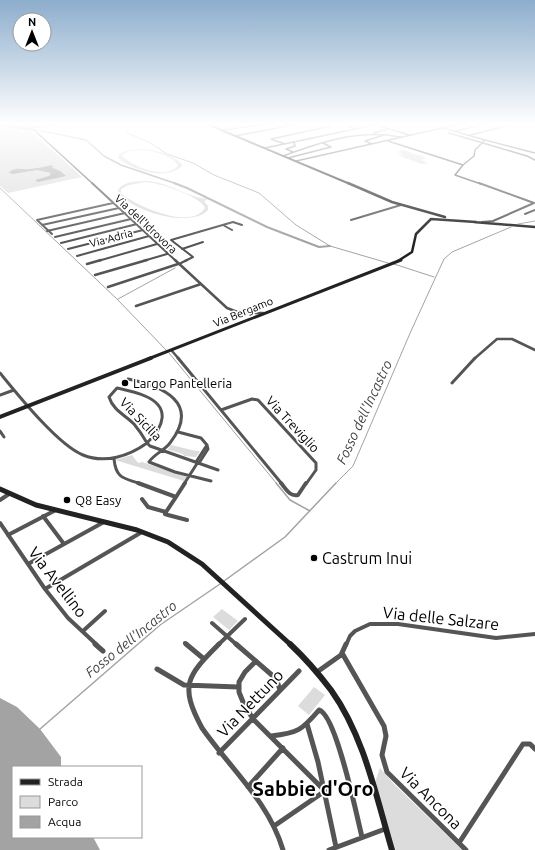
<svg xmlns="http://www.w3.org/2000/svg" width="535" height="850" viewBox="0 0 535 850" font-family="Ubuntu,sans-serif">
<rect width="100%" height="100%" fill="#fff"/>
<!-- green -->
<path fill="#dcdcdc" fill-rule="evenodd" d="M6,125L30,130L82,177L8,193L0,186V126Z
M140,149C154,149 171,154 182,164V166C168,181 131,170 118,158L119,154L126,151ZM141,150C150,150 175,156 178,166C165,180 135,167 123,157V154L130,151Z
M403,150L427,158L421,160L428,163L422,164L408,159L413,157L407,159L398,155L403,154L397,152Z
M149,181C170,183 187,197 207,199V200L204,201L208,206V210C190,229 129,211 118,191C121,181 139,181 149,181ZM145,182C157,182 201,196 205,208C191,231 136,206 121,193V189L129,185Z
M171,445L196,451H200L196,457L184,456L183,454L169,450L167,451Z
M132,455L138,463L142,462L187,477L184,481L115,460Z
M222,609L238,621L229,630L213,617Z
M314,687L325,695L309,715L298,706Z
M380,768L394,784L462,850H394L375,782Z"/>
<!-- water -->
<path fill="#a3a3a3" d="M52,165L53,168L60,171L66,176L38,182L35,180L49,176L51,173L37,170L13,174L9,173C14,166 23,170 30,169C37,168 45,167 52,165Z
M0,698L17,707L40,729L61,757V767H13V837H93L100,850H0Z"/>
<g fill="none" stroke-linecap="round" stroke-linejoin="round">
<!-- stream-far1 -->
<path stroke="#a3a3a3" stroke-width="1" d="M126,124L127,133L149,142L167,154L193,163L214,175L259,193L296,225L330,246L388,263
M0,188L118,300L167,351
M518,224L535,221
M394,264L434,277
M118,299L175,268
M169,353L277,484
M335,484L353,466L411,331L444,259L452,252L511,227"/>
<!-- stream -->
<path stroke="#a3a3a3" stroke-width="1.5" d="M276,483L290,500L310,511
M224,581L285,537L336,483
M40,729L160,625L220,584"/>
<!-- canal-far1 -->
<path stroke="#a3a3a3" stroke-width="1.5" d="M9,124L86,140L104,156L121,165L177,184"/>
<!-- canal -->
<path stroke="#a3a3a3" stroke-width="2" d="M174,183L187,188L267,227L319,247L330,246"/>
<!-- street-far5 -->
<path stroke="#555" stroke-width="1.5" d="M1,125L34,130L93,184
M377,125L409,135
M26,126L39,127L56,124
M347,126L355,128
M443,128L485,140L475,150L474,156L463,165L455,175L481,184
M222,130L268,124
M456,131L485,124
M374,133L388,129
M449,133L527,156L535,160
M471,135L510,125
M235,136L298,124
M485,140L535,153
M388,141L463,165
M285,144L271,139L331,126L326,124
M372,144L365,141L384,135
M265,148L379,124
M293,152L286,149L295,146L294,142
M283,156C321,142 359,129 400,137
M288,158L331,147L323,143
M296,161L460,124"/>
<!-- street-far4 -->
<path stroke="#555" stroke-width="2" d="M92,183L176,261
M479,183L534,203L493,221L482,222
M525,214L535,210
M351,220L401,205
M42,225L119,208
M223,225L232,230
M47,231L125,213
M52,234L37,220L113,203
M55,237L131,219
M61,243L137,224
M68,249L143,230
M182,249L203,242
M77,256L149,236
M98,261L157,244
M143,261L167,254
M185,261L193,257L171,240L233,222L242,225"/>
<!-- street-far3 -->
<path stroke="#555" stroke-width="2.5" d="M175,260L227,308L240,313H263
M87,264L101,260
M179,264L187,260
M95,275L147,260
M108,287L178,264
M136,306L201,284
M172,351L179,359
M474,359L497,339H512L535,350"/>
<!-- street-far2 -->
<path stroke="#555" stroke-width="3" d="M178,358L282,484
M0,373C18,395 58,445 83,455C105,464 129,456 147,443
M128,379C163,386 201,403 170,443C164,451 154,454 149,462L175,472L211,481
M452,383L475,358
M117,388C126,390 136,392 145,396C171,407 164,427 147,443C143,436 139,430 134,424C125,415 113,410 109,397Z
M0,395L14,390
M221,410L252,399L258,400L316,463V470L306,484
M0,431L4,437
M178,432L201,438L207,445
M147,443L150,446L218,470
M114,459C116,479 124,478 141,484
M196,462L207,445L208,449L199,463
M184,484L198,462"/>
<!-- street-far1 -->
<path stroke="#555" stroke-width="4" d="M138,483L176,497L185,483
M281,483C286,489 290,497 298,495L306,483
M142,499L148,507L166,512L165,514L168,515L187,520
M0,500L9,494
M166,512L176,497
M43,516L64,544
M0,523L45,589L68,618L97,645
M8,535L54,511
M28,564L104,522
M45,589L142,532
M212,623L237,645
M83,631L105,611
M185,643L187,645
M218,645L245,619
M346,645L350,636L355,631L370,624H398L496,638L535,634"/>
<!-- street -->
<path stroke="#555" stroke-width="5" d="M95,644L103,651
M186,644L204,659
M219,644C187,676 179,685 202,728C230,768 269,802 283,850
M236,644L273,676L277,681L280,690
M342,653L384,726L386,736L382,755L387,772L466,850
M256,661L245,672L239,682V692L243,702L253,719L325,791L274,826
M157,669L184,685L238,687
M317,672L341,655L346,644
M307,724L318,762L336,847
M271,736C298,733 302,730 319,710C336,714 357,817 362,837
M219,753L299,671
M248,787L283,748
M459,843L523,744H530L535,749
M329,850L385,829"/>
<!-- secondary-far5 -->
<path stroke="#222" stroke-width="2" d="M207,124L350,184"/>
<!-- secondary-far4 -->
<path stroke="#222" stroke-width="2.5" d="M348,183L392,202L445,217
M473,222L535,227
M398,261L412,252L416,234L431,219L476,222"/>
<!-- secondary-far3 -->
<path stroke="#222" stroke-width="3" d="M148,359L401,260"/>
<!-- secondary-far2 -->
<path stroke="#222" stroke-width="4" d="M0,417L151,358"/>
<!-- secondary-far1 -->
<path stroke="#222" stroke-width="5" d="M0,489L36,505L137,530L168,542L202,564L291,645"/>
<!-- secondary -->
<path stroke="#222" stroke-width="6" d="M290,644C305,658 318,673 331,690C364,736 376,796 392,850"/>
</g>
<!-- sky -->
<linearGradient id="sky" x2="0" y2="1"><stop stop-color="#8cadcc"/><stop offset="0.51" stop-color="#fff"/><stop offset="1" stop-color="#fff" stop-opacity="0"/></linearGradient>
<rect width="535" height="243" fill="url(#sky)"/>
<!-- markers -->
<g fill="#000" stroke="#fff" stroke-width="1.5">
<circle cx="125" cy="383" r="4"/>
<circle cx="67" cy="500" r="4"/>
<circle cx="314" cy="558" r="4"/>
</g>
<g text-anchor="middle" stroke-width="3.5" stroke-linejoin="round" paint-order="stroke">
<!-- far-street labels -->
<g font-size="11" fill="#000" stroke="#fff">
<text transform="translate(146 224) rotate(43)" y="4">Via dell'Idrovora</text>
<text transform="translate(111 238) rotate(-15)" y="4">Via Adria</text>
<text transform="translate(243 312) rotate(-22)" y="4">Via Bergamo</text>
</g>
<!-- poi labels -->
<g font-size="13" fill="#000" stroke="#fff" text-anchor="start">
<text x="133" y="388">Largo Pantelleria</text>
<text x="75" y="505">Q8 Easy</text>
</g>
<!-- street labels -->
<g font-size="13" fill="#000" stroke="#fff">
<text transform="translate(141 419) rotate(46)" y="5">Via Sicilia</text>
<text transform="translate(293 424) rotate(47)" y="5">Via Treviglio</text>
</g>
<!-- water labels -->
<g font-size="14" font-style="italic" fill="#444" stroke="#fff">
<text transform="translate(364 412) rotate(-65)" y="5">Fosso dell'Incastro</text>
<text transform="translate(131 639) rotate(-39)" y="5">Fosso dell'Incastro</text>
</g>
<!-- near-poi labels -->
<g font-size="16" fill="#000" stroke="#fff" text-anchor="start">
<text x="322" y="564">Castrum Inui</text>
</g>
<!-- near-street labels -->
<g font-size="16" fill="#000" stroke="#fff">
<text transform="translate(58 582) rotate(52)" y="6">Via Avellino</text>
<text transform="translate(441 618) rotate(6)" y="6">Via delle Salzare</text>
<text transform="translate(250 703) rotate(-46)" y="6">Via Nettuno</text>
<text transform="translate(431 798) rotate(45)" y="6">Via Ancona</text>
</g>
<!-- near-district labels -->
<g font-size="20" font-weight="bold" fill="#000" stroke="#fff">
<text x="313" y="796">Sabbie d'Oro</text>
</g>
</g>
<!-- legend -->
<rect x="12" y="766" width="130" height="72" fill="#ffffff" stroke="#999999"/>
<rect x="20" y="779" width="20" height="6" fill="#222222" stroke="#999999"/>
<text x="48" y="786" font-size="12" fill="#000000">Strada</text>
<rect x="20" y="796" width="20" height="12" fill="#dcdcdc" stroke="#999999"/>
<text x="48" y="806" font-size="12" fill="#000000">Parco</text>
<rect x="20" y="816" width="20" height="12" fill="#a3a3a3" stroke="#999999"/>
<text x="48" y="826" font-size="12" fill="#000000">Acqua</text>
<!-- north arrow -->
<g transform="translate(32 32)"><circle r="19" fill="#ffffff" stroke="#999999"/>
<path d="M0-3L7 15L0 10L-7 15Z" fill="#000000"/>
<text y="-6" font-size="11" font-weight="bold" text-anchor="middle" fill="#000000">N</text>
</g>
</svg>
